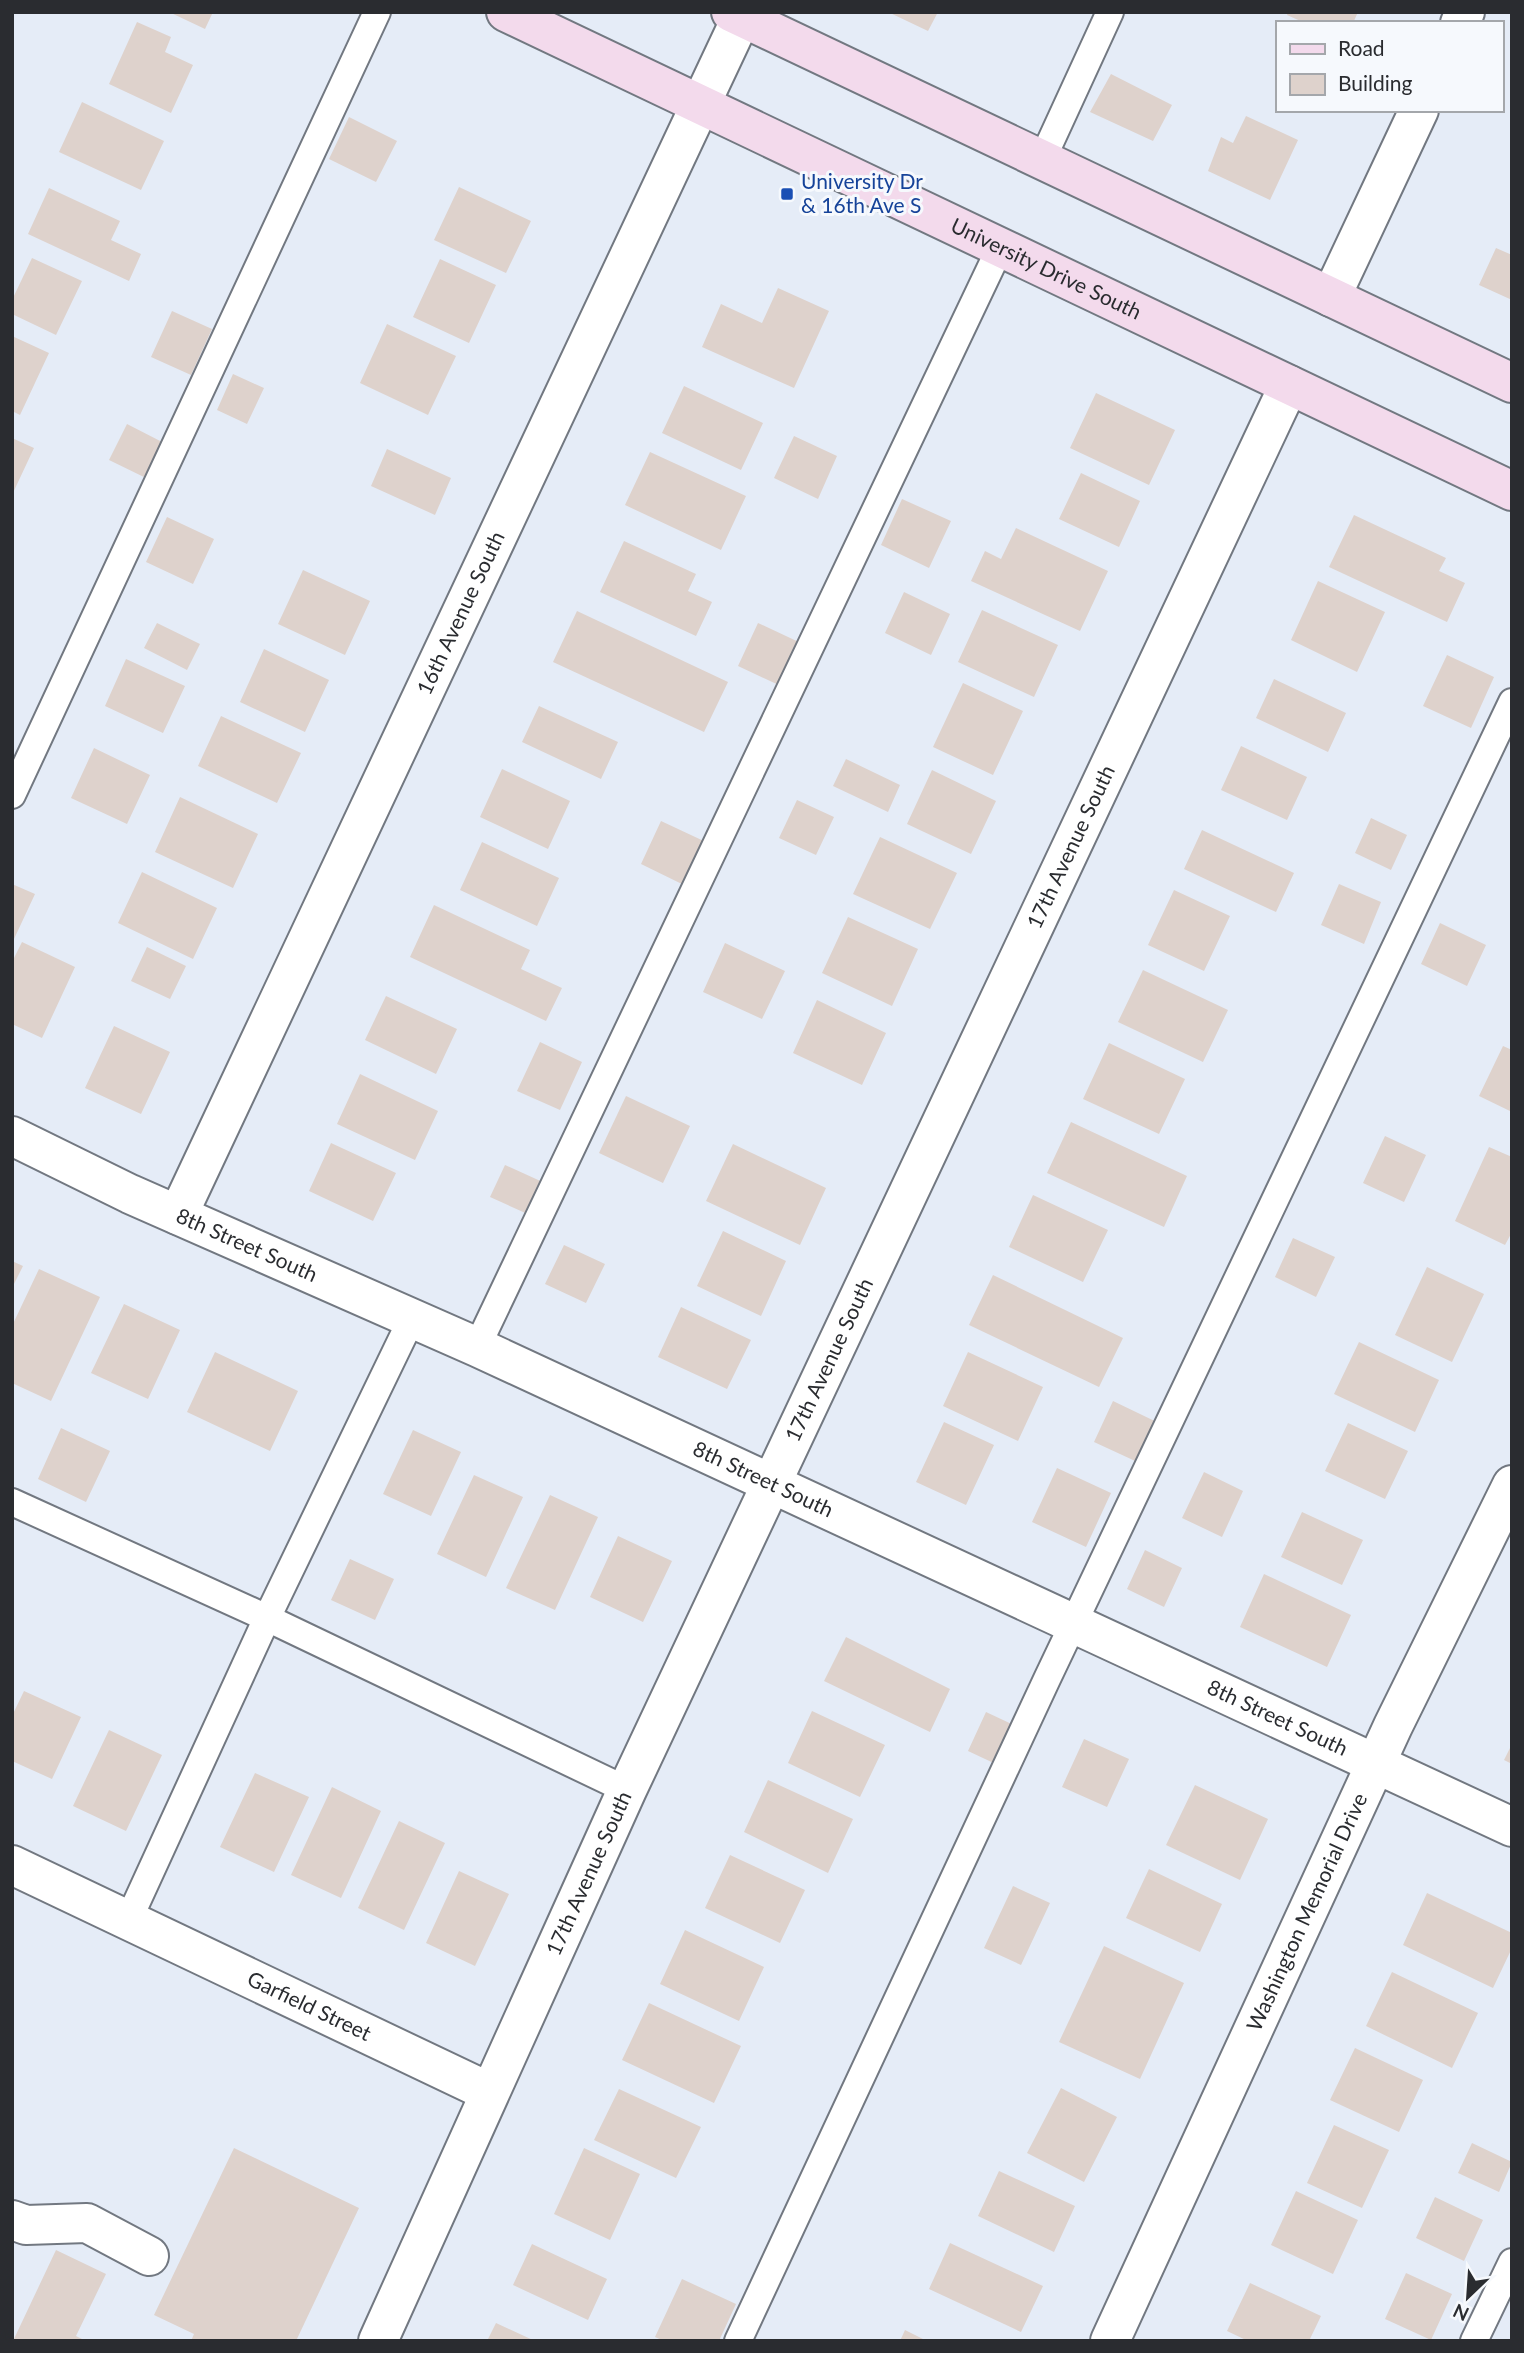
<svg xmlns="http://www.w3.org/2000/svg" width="1524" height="2353" viewBox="0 0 1524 2353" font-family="Lato,sans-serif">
<rect width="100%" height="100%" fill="#e5ecf7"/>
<!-- building -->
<path fill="#ded2cc" d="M169,12H213L205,29Z
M888,12H938L928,31Z
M1288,12H1358L1353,23H1305L1287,15Z
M137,22L171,37L165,52L193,65L171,113L109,84Z
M1111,74L1172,105L1153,141L1090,112Z
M82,102L164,141L141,190L59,152Z
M1246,116L1298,140L1270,200L1208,171L1221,137L1233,143Z
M349,117L397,141L376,182L329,159Z
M459,187L531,221L506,273L434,240Z
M49,188L120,221L111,240L141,254L129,281L28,234Z
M1496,248L1512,255V300L1479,285Z
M32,258L82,281L56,335L12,314V300Z
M440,259L496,285L469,343L413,317Z
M778,288L829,311L794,388L702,347L721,304L762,323Z
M172,311L212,329L191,375L151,357Z
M387,324L456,356L428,415L360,383Z
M12,336L49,353L20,415L12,411Z
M233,374L264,388L247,424L217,410Z
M684,386L763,423L741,470L662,433Z
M1096,393L1175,430L1149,485L1070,448Z
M127,424L166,444L148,479L109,460Z
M794,436L837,456L818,499L774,478Z
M12,438L34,448L12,495Z
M387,449L451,478L435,515L371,486Z
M650,452L746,496L721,550L625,505Z
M1081,473L1140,501L1119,547L1059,519Z
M902,499L951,521L929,568L881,545Z
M1354,515L1446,558L1439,571L1465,583L1447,622L1329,567Z
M167,517L214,539L193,584L146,562Z
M1016,528L1108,571L1080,631L971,581L985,551L1001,559Z
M624,541L696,574L688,591L712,602L696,636L600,592Z
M303,570L370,601L345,655L278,624Z
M1318,581L1385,612L1357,672L1291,640Z
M904,592L950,614L931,655L885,633Z
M982,610L1058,645L1034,697L958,662Z
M577,611L728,682L704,732L553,662Z
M157,623L200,644L187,670L144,648Z
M758,623L803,644L783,687L738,666Z
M264,649L329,680L305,732L240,702Z
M1447,655L1494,677L1471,728L1423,706Z
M126,659L185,686L163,733L105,706Z
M1274,679L1346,713L1328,752L1256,718Z
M963,683L1023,711L993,775L933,747Z
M539,706L618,742L601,779L522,742Z
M221,716L301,753L277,803L198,766Z
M1241,746L1307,777L1287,820L1221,790Z
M94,748L150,775L127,824L71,798Z
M846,759L900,785L888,812L833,786Z
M502,769L570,801L548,849L480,817Z
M932,770L996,801L971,854L907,824Z
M180,797L258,834L233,888L155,852Z
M797,800L834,817L816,855L779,838Z
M1371,818L1407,835L1391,870L1355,853Z
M661,821L708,843L688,887L641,864Z
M1202,830L1294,873L1276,912L1184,869Z
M880,837L957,873L930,929L853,894Z
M482,842L559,878L537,926L460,890Z
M142,872L217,908L193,959L118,923Z
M12,884L35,894L14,939L12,938Z
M1339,884L1381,902L1364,944L1321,925Z
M1174,890L1230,916L1204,971L1148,945Z
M434,905L530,950L521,969L562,988L546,1021L410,957Z
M848,917L918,949L892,1006L822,973Z
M1440,923L1486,945L1467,986L1421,964Z
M22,942L75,967L42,1038L12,1024V962Z
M725,943L785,971L762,1019L703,992Z
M147,947L186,966L170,999L131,981Z
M1143,970L1228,1010L1203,1062L1118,1022Z
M386,996L457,1029L436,1074L365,1040Z
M817,1000L886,1033L862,1085L793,1053Z
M114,1026L170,1052L141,1114L85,1088Z
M540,1042L582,1062L560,1110L517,1091Z
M1109,1043L1185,1079L1159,1134L1083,1099Z
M1503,1046L1512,1050V1112L1479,1096Z
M360,1074L438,1111L415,1160L337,1124Z
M626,1096L690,1126L663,1183L599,1153Z
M1071,1122L1187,1176L1164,1227L1047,1173Z
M1385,1136L1426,1155L1404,1202L1363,1183Z
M331,1143L396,1173L373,1221L309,1191Z
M733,1144L826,1188L800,1245L706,1201Z
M1489,1147L1512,1157V1232L1505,1245L1455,1221Z
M505,1165L547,1184L532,1216L490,1197Z
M1033,1195L1108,1230L1083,1282L1009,1247Z
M723,1231L786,1261L761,1316L697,1286Z
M1293,1238L1335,1257L1316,1297L1275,1277Z
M564,1245L605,1264L586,1303L545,1284Z
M12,1261L23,1266L12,1288Z
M1427,1267L1484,1294L1452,1362L1395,1335Z
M39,1269L100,1297L51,1401L12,1383V1326Z
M993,1275L1123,1338L1099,1387L969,1325Z
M124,1304L180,1330L148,1399L91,1373Z
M681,1307L751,1340L727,1389L658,1357Z
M1359,1342L1439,1380L1415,1432L1334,1394Z
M215,1352L298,1391L270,1451L187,1412Z
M968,1352L1043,1387L1018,1441L943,1406Z
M1113,1401L1165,1426L1146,1466L1094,1442Z
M944,1422L994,1445L966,1505L916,1482Z
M1348,1423L1408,1451L1385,1499L1325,1471Z
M61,1428L110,1451L86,1502L38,1479Z
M413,1430L461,1452L431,1516L383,1494Z
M1057,1468L1111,1493L1086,1547L1032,1522Z
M1204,1472L1243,1491L1222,1537L1182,1518Z
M474,1475L523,1497L486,1577L437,1554Z
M550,1495L598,1517L555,1610L506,1588Z
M1302,1512L1363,1540L1342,1585L1281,1557Z
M618,1536L672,1561L643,1622L590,1597Z
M1145,1550L1182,1568L1164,1607L1127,1589Z
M350,1559L394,1579L375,1620L331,1600Z
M1264,1574L1351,1615L1327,1667L1240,1627Z
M846,1637L950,1689L930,1732L824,1681Z
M24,1691L81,1717L52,1779L12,1761V1716Z
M812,1711L885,1745L860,1797L788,1763Z
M986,1712L1018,1727L1000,1766L968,1751Z
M109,1730L162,1755L126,1831L73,1806Z
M1084,1739L1129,1759L1107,1807L1062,1787Z
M1512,1744V1764L1504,1760Z
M255,1773L309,1797L274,1872L220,1847Z
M768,1780L853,1819L828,1873L744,1832Z
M1195,1785L1268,1819L1240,1880L1166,1845Z
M332,1787L381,1811L341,1898L291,1875Z
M399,1821L445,1843L404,1930L358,1908Z
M730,1855L805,1890L780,1943L705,1908Z
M1149,1869L1222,1904L1200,1952L1126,1918Z
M459,1871L509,1894L475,1966L426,1943Z
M1013,1886L1050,1903L1021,1965L984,1948Z
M1427,1893L1512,1933V1948L1493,1988L1403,1945Z
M685,1930L764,1967L739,2021L660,1984Z
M1104,1946L1184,1983L1140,2079L1059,2042Z
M1392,1972L1478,2013L1452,2068L1366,2026Z
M649,2003L741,2046L714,2103L622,2060Z
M1355,2048L1423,2080L1399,2132L1330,2100Z
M1061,2088L1117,2117L1084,2182L1027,2153Z
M619,2089L701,2127L676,2178L594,2140Z
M1334,2125L1389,2150L1362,2208L1307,2183Z
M1472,2143L1512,2162L1499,2192L1458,2173Z
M234,2148L359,2208L296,2341H191L194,2334L154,2315Z
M584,2148L640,2174L610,2240L554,2214Z
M999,2171L1075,2206L1054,2252L978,2216Z
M1296,2191L1358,2220L1333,2274L1271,2245Z
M1435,2197L1483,2220L1464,2261L1416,2238Z
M950,2243L1043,2286L1021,2332L929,2289Z
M532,2244L607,2279L588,2320L513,2285Z
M56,2250L106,2274L76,2336L86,2341H13Z
M1406,2273L1452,2294L1431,2340L1385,2319Z
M682,2279L736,2304L719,2341H664L655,2337Z
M1250,2283L1321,2316L1309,2341H1248L1227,2331Z
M496,2323L535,2341H487Z
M905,2330L927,2341H900Z"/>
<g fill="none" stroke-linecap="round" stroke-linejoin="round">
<!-- service casing -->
<g stroke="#727881" stroke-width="30">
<path id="service" d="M1042,160L1110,12
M12,795L377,12
M477,1347L1000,248
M12,1502L267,1618L627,1790
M128,1921L267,1618L412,1318
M738,2341L1047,1679L1512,702
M1474,2341L1512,2262"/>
</g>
<!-- minor casing -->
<g stroke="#727881" stroke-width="42">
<g id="minor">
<path d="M1460,23L1465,12"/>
<path d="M1331,297L1419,110"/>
<path id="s1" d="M12,1136L130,1194L477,1347L1512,1827"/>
<path id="s2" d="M178,1215L744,12"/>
<path id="s3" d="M12,1865L489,2092"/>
<path d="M12,2220L26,2225L87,2223L149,2256"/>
<path id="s4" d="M378,2341L627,1790L1289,385"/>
</g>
</g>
<!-- tertiary casing -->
<g stroke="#727881" stroke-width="42">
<g id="tertiary">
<path id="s5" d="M1110,2341L1393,1726L1512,1485"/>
</g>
</g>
<!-- secondary casing -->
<g stroke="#727881" stroke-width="42">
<g id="secondary">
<path id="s6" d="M506,12L1512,491"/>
<path d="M731,12L1512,383"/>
</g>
</g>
<!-- service -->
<use href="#service" stroke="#fff" stroke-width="26"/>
<!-- minor -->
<use href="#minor" stroke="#fff" stroke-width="38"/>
<!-- tertiary -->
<use href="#tertiary" stroke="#fff" stroke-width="38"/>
<!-- secondary -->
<use href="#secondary" stroke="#f3daec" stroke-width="38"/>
</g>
<!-- markers -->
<rect fill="#1a4fb4" stroke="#f6f9fd" stroke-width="2.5" x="780" y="187" width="14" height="14" rx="3.5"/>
<g text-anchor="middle" stroke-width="6" stroke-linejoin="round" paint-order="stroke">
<!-- transit labels -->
<g font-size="21" fill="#164399" stroke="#f6f9fd" text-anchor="start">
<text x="801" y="189">University Dr<tspan x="801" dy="24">&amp; 16th Ave S</tspan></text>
</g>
<!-- street labels -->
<g font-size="21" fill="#2a2c30" stroke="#f6f9fd">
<text dy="7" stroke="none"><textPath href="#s6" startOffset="598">University Drive South</textPath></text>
<text dy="7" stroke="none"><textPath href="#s2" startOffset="665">16th Avenue South</textPath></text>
<text dy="7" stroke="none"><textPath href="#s4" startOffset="1647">17th Avenue South</textPath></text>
<text dy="7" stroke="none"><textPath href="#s1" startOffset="259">8th Street South</textPath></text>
<text dy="7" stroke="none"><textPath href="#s4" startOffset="1080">17th Avenue South</textPath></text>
<text dy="7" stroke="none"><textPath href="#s1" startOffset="826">8th Street South</textPath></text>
<text dy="7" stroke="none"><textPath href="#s1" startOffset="1393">8th Street South</textPath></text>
<text dy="7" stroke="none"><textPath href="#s4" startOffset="513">17th Avenue South</textPath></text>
<text dy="7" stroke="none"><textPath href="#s5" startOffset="472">Washington Memorial Drive</textPath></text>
<text dy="7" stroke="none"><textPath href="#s3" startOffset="329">Garfield Street</textPath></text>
</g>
</g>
<!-- border -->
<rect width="1524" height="2353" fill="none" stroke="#2a2c30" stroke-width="28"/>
<!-- legend -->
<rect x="1276" y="21" width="228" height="91" fill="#f6f9fd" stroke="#a4a7ab" stroke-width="2"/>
<rect x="1290" y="44" width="35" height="10" fill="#f3daec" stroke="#a4a7ab" stroke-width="2"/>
<text x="1338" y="56" font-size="21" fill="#2a2c30">Road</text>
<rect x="1290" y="74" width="35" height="21" fill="#ded2cc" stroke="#a4a7ab" stroke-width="2"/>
<text x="1338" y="91" font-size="21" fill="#2a2c30">Building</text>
<!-- north arrow -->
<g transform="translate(1468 2297) rotate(205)" stroke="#f6f9fd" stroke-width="5" paint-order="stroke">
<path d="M0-5L12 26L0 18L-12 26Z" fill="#2a2c30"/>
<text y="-10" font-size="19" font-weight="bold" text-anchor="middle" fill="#2a2c30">N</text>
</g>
</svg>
